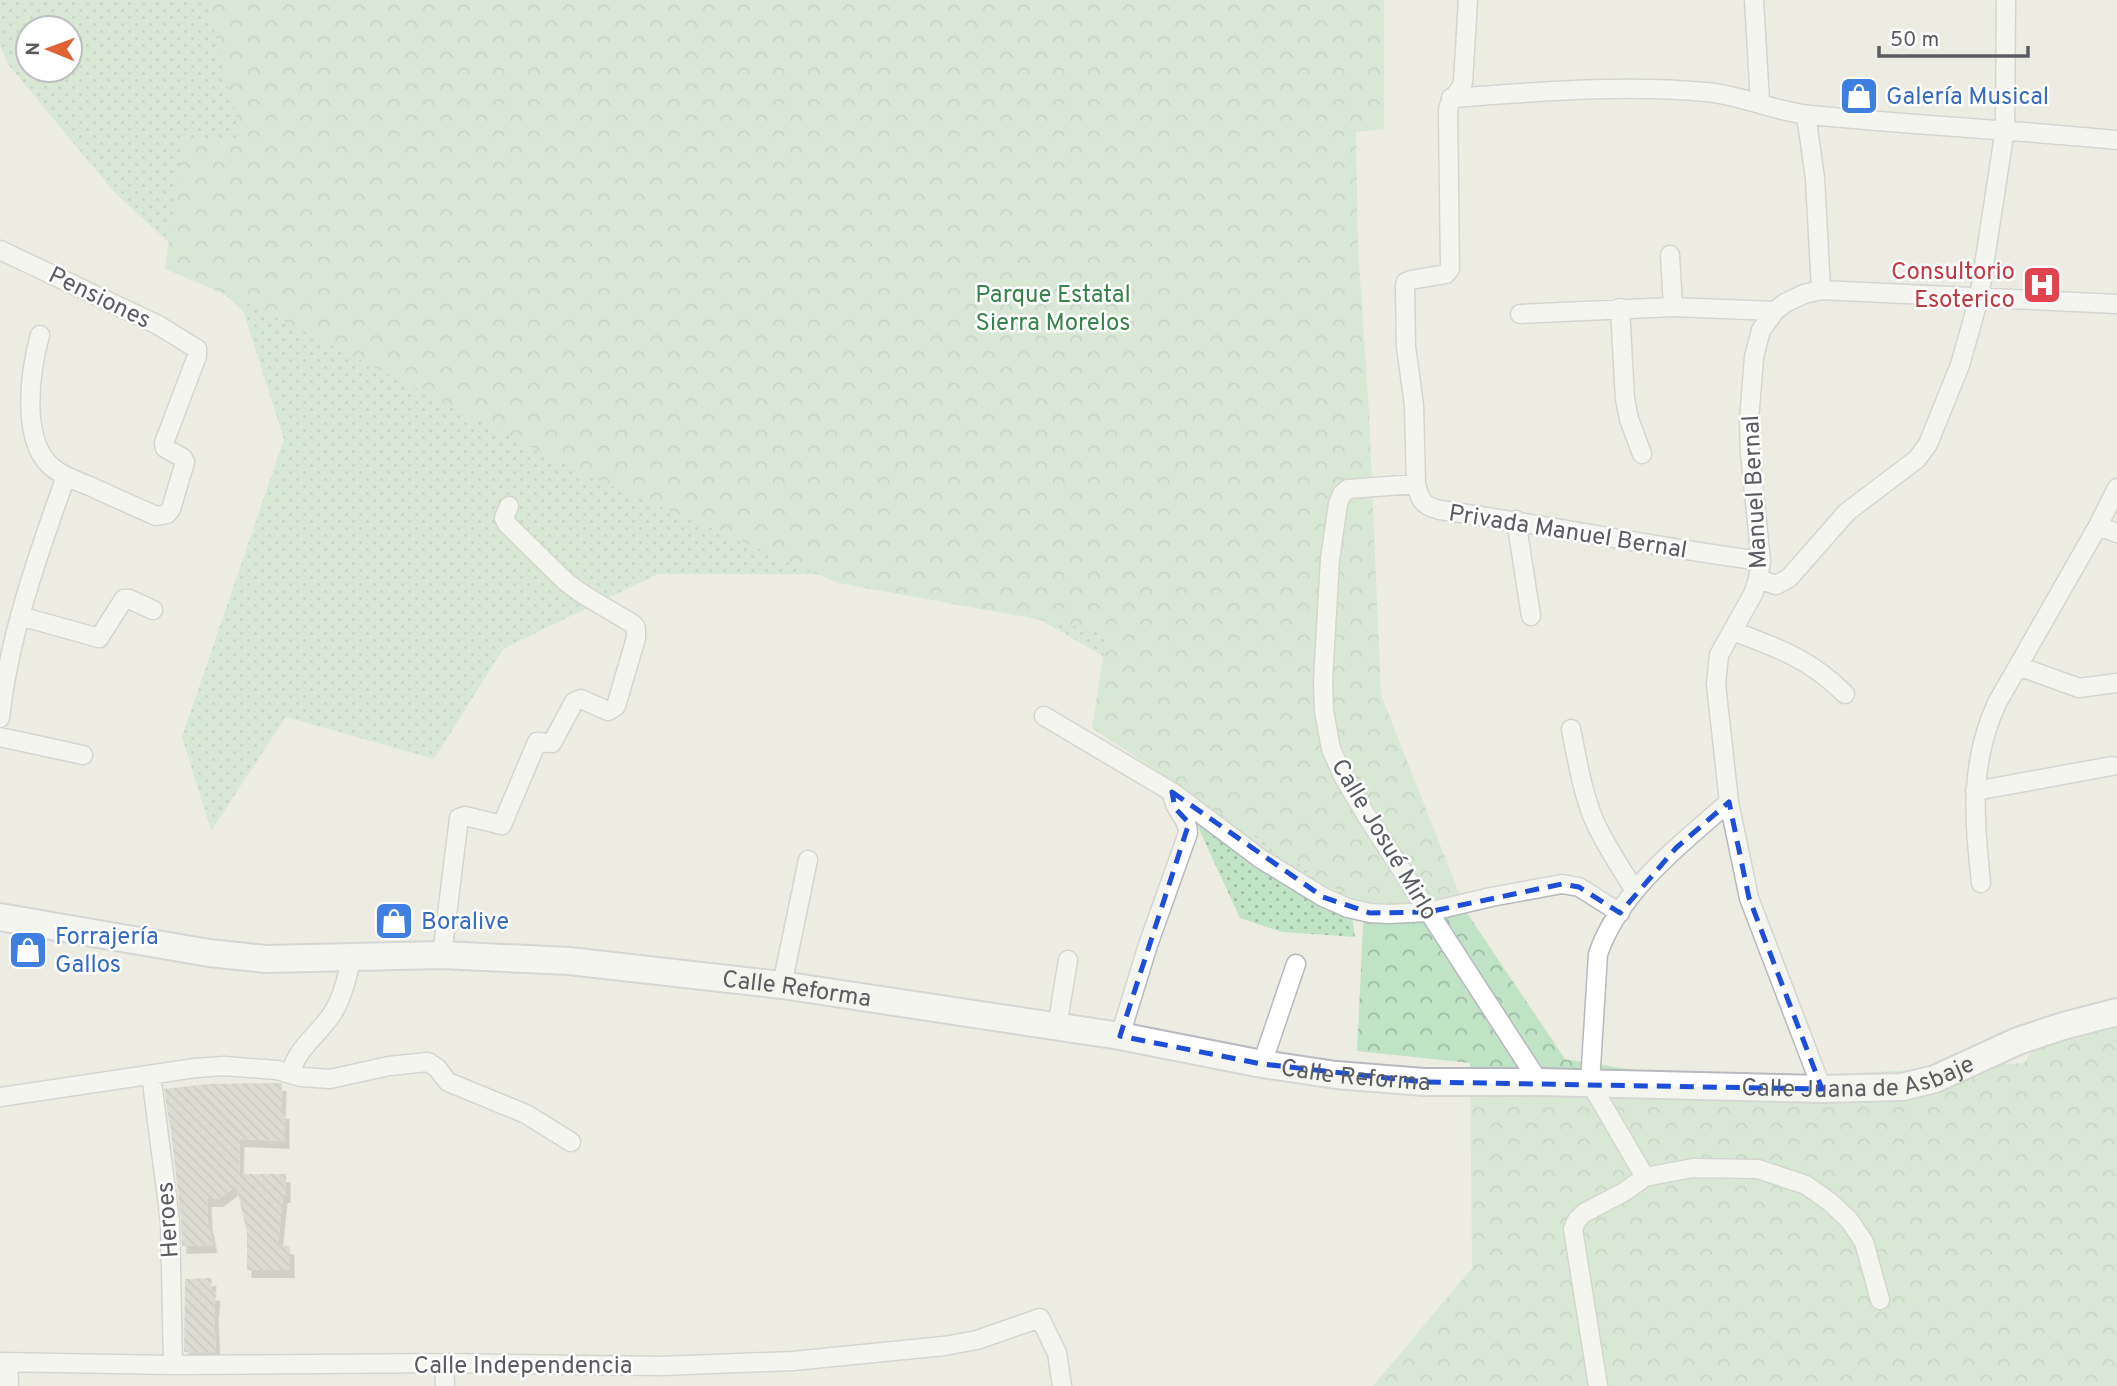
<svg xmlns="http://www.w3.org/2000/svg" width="2117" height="1386" viewBox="0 0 2117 1386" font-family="Overpass,sans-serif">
<defs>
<pattern id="grass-dots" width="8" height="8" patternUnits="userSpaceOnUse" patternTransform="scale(1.75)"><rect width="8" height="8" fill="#c0e3c6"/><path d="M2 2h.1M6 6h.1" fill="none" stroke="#9fbba4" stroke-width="1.8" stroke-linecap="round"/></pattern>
<pattern id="forest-crowns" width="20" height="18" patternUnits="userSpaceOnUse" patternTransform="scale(1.75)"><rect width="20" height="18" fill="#c0e3c6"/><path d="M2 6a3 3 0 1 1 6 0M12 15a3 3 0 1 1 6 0" fill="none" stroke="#9fbba4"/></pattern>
<pattern id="building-back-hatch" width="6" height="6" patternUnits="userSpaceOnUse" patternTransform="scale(1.75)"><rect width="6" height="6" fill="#c8c6bf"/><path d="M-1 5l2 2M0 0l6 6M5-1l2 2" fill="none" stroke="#a5a49f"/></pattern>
<filter id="shadow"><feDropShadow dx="4.5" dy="8" stdDeviation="0" flood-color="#0004"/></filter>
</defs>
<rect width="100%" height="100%" fill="#ecece2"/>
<!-- grass -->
<path fill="url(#grass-dots)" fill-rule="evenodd" d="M0,0H1306L1301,580L1355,937L1282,932L1240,918L1187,803L1170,695L963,575L658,574L503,649L434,759L286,717L211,831L182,737L284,439L243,311L114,192L7,63L0,45ZM28,28H70V70H28Z"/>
<!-- forest -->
<path fill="url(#forest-crowns)" d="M206,0H1384V129L1356,132L1358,246L1369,412L1381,695L1467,913L1565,1059C1598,1064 1632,1071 1666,1073C1784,1080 1906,1070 2024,1063L2045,1031L2117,1012V1386H1373L1472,1268L1470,1063L1357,1051L1364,907L1092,728L1107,632L838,583L578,471L260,309L165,269L183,140L243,141Z"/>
<!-- building -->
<path fill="url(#building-back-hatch)" filter="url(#shadow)" d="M282,1083L281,1111H285V1141L240,1139L239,1174H286V1195H283L278,1244L290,1247V1270H247V1232L236,1186L219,1199H207L208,1222L213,1245L182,1246L181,1220L170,1122H169L164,1089L207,1084Z
M212,1278L211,1292L216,1293L214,1313L216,1353L184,1352L185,1279Z"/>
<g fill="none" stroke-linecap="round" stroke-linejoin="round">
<!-- street casing -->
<g stroke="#b7b9be" stroke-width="21">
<path id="street" d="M1754,0L1760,102
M1451,98C1536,92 1622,84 1706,92C1742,95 1775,112 1810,115C1912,125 2015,130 2117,140
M1806,115L1815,178L1821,290
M0,250L158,325L197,349V356L164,443L165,448L183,458L185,462L171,509L167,514L156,516C134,506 113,497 92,487C79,482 64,477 53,468C20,442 30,371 40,335
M1670,255L1673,307
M1620,308L1625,399L1629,419L1642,454
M1520,314L1673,307L1775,311
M1416,484L1414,405L1406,347L1405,286L1406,282L1411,280L1446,274L1450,269L1448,111C1449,97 1460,94 1463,82L1468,0
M1516,520L1531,616
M2098,526L2117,533
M1758,579L1776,585L1789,578L1847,512L1917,459L1928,444L1960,365L1979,298L2005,129L2006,0
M20,616L99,638L124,599H129L153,610
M1733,631C1778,648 1810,659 1845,694
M2018,666L2079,688L2117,683
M1044,716L1172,792L1261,859L1323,897L1348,908L1370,913L1389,914L1428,912L1491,897L1562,884L1579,887L1620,913
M0,718C9,635 38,555 66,476
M1571,729C1577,759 1582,791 1594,820C1605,845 1621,868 1635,891
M0,737L83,755
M1975,791L2112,766
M1981,883C1974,818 1969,764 1997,703L2098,526L2117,488
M442,955L459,818L465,816L502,825L537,742L552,743L574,702L581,699L608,711L616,706L636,638V628L633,624L584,595L566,582L507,524L504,518L509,506
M782,985L808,860
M1057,1027L1068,960
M1120,1036L1148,945L1188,833C1188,816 1174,813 1172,792
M1262,1064L1296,964
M291,1073C296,1049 319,1034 332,1014C343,997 347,976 352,957
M151,1075L170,1221L173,1365
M1539,1082L1366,815L1344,778L1331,749L1324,711L1323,681L1330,559L1338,504L1342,494L1348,489L1416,484C1420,501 1423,506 1440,510C1548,525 1654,547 1761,561
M1822,1089L1749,898L1729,802L1716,684L1719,655L1753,594L1758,579L1761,561L1750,453L1749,421L1754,357L1761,330L1775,311L1785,303L1804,294L1821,290L2117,304
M0,1097L195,1068L224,1066L277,1070L301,1077L330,1079L389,1066L428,1062L437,1068L448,1082L526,1114L571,1142
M1645,1177L1590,1083L1598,954C1620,890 1681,844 1729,802
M0,1362L173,1365L444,1363L662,1366L793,1361L944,1346L977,1340L1040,1318L1057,1353L1062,1386
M8,1362L9,1386
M444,1363L445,1386
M1598,1386L1573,1229L1577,1220L1584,1213L1624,1192L1645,1177L1693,1168L1758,1169L1806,1185L1830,1202L1849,1220L1864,1242L1880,1300"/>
</g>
<!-- secondary casing -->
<g stroke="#b8b9c0" stroke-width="30">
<g id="secondary">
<path id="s1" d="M0,917L209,953L266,959L442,955L569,961L782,985L1120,1036L1262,1064L1336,1075L1424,1082H1539L1822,1089L1902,1087L1935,1079L2018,1041L2063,1026L2117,1012"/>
</g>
</g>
<!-- street -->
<use href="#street" stroke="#fff" stroke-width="18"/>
<!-- secondary -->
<use href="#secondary" stroke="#fff" stroke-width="26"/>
</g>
<!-- marked area -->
<path d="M0 0H2117V1386H0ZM1172,792L1323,897L1370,913L1428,912L1562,884L1579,887L1620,913L1676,848L1729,802L1749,898L1822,1089L1424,1082L1262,1064L1120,1036L1189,823L1175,808Z" fill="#ecece2" fill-opacity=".55" fill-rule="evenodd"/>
<path fill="none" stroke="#1d4ed8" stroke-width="5" stroke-dasharray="14 9" stroke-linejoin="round" d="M1172,792L1323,897L1370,913L1428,912L1562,884L1579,887L1620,913L1676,848L1729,802L1749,898L1822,1089L1424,1082L1262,1064L1120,1036L1189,823L1175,808Z"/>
<!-- icons -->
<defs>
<g id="shop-square" transform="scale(2.0125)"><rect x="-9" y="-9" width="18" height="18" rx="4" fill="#3f7fe0" stroke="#fff"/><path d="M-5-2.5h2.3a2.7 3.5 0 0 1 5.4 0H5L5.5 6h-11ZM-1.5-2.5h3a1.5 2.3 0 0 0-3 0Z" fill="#fff"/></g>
<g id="hospital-square" transform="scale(2.0125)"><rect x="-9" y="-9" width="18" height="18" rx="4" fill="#e0444e" stroke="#fff"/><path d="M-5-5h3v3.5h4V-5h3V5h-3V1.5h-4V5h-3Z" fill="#fff"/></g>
</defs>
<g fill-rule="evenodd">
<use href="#shop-square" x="1859" y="96"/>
<use href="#hospital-square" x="2042" y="285"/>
<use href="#shop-square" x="394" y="921"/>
<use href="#shop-square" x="28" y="950"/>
</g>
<g text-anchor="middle" stroke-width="5" stroke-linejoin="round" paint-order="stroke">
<!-- shop labels -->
<g font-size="24" fill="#366cbe" stroke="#fff" text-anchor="start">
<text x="1886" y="104">Galería Musical</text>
<text x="421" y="929">Boralive</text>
<text x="55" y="944">Forrajería<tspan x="55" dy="28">Gallos</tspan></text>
</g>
<!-- health labels -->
<g font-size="24" fill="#be3a42" stroke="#fff" text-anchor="end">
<text x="2015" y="279">Consultorio<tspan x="2015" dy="28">Esoterico</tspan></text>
</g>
<!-- park labels -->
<g font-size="24" fill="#39824b" stroke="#fff">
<text x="1053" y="302">Parque Estatal<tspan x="1053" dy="28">Sierra Morelos</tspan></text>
</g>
<!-- street labels -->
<g font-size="24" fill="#5a5c62" stroke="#fff">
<text transform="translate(100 297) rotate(26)" y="8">Pensiones</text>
<text transform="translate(1754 492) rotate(-93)" y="8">Manuel Bernal</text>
<text transform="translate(1568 531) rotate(9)" y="8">Privada Manuel Bernal</text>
<text transform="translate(1385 839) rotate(59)" y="8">Calle Josué Mirlo</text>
<text dy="8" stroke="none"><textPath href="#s1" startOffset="802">Calle Reforma</textPath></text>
<text dy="8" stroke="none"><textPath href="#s1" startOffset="1872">Calle Juana de Asbaje</textPath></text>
<text dy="8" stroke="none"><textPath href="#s1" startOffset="1368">Calle Reforma</textPath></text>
<text transform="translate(167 1220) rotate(-94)" y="8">Heroes</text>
<text x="523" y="1373">Calle Independencia</text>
</g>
</g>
<!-- north arrow -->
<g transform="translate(49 49) rotate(271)"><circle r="33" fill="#ffffff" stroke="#bdbec0" stroke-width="2"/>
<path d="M0-5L12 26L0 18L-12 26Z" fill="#df6335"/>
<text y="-10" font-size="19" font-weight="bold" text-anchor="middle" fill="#5a5c62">N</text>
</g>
<!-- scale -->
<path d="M1879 46v10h149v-10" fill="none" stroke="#5a5c62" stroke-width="3.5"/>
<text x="1890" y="46" font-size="21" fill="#5a5c62" stroke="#ffffff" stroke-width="5" paint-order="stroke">50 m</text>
</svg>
